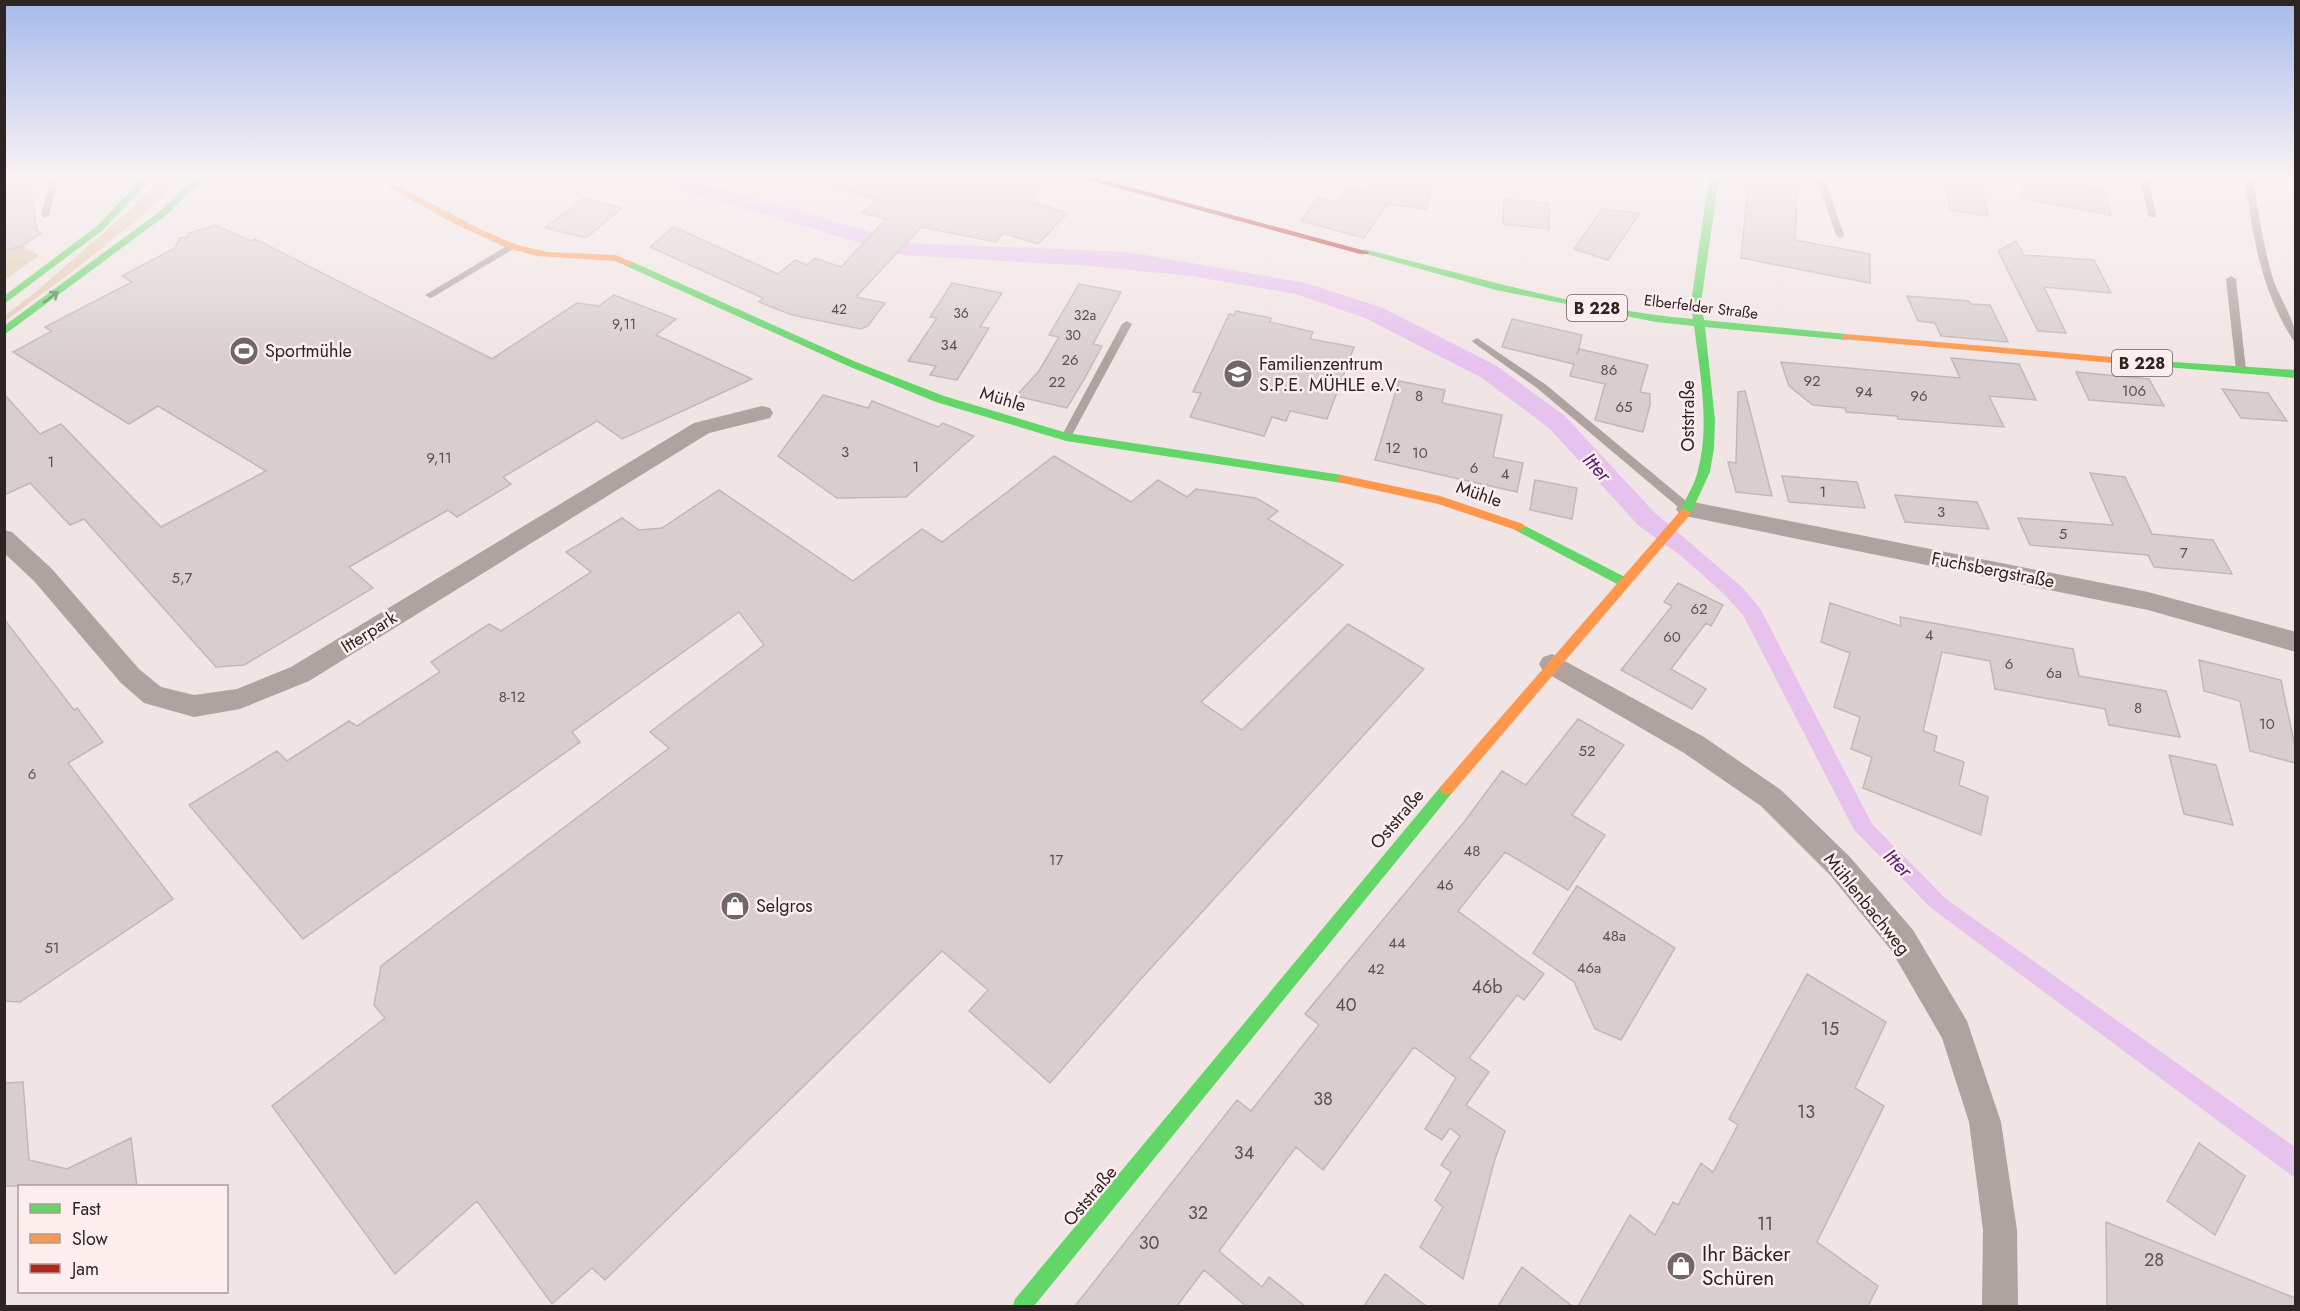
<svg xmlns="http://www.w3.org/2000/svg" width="2300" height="1311" viewBox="0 0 2300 1311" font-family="Jost,sans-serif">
<rect width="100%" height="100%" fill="#f1e4e4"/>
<!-- green -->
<path fill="#e0cbae" d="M161,177H183L149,210L72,272L5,321L4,316L32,295L131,209Z
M22,246L39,255L5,280V251Z"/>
<!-- water -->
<path fill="#e7c2ef" d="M648,177H678L911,243L1128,252L1306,283L1383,308L1495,365L1565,416L1654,512L1743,588L1760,608L1872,824L1946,899L2295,1147V1178L1931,908L1854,830L1743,615L1724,594L1680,555L1639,526L1549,428L1482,378L1365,318L1296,294L1191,276L1090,266L902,255L674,188Z"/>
<!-- building -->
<path fill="#d8ced0" stroke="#c1b8ba" stroke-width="1.5" d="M4,177H29L37,231L41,233L22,246L4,251Z
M826,177H1049L1031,201L1068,213L1038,244L1003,233L996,242L921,227L856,297L885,303L868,326L861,329L792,315L759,302L763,298L650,247L674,227L778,274L795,260L807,265L815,258L841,267L886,219L862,213L878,199L824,185Z
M1374,177H1419L1417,184L1432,186L1427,209L1387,204L1364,238L1301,221L1318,197L1336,202L1348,188L1370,193Z
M1749,177H1798L1795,240L1870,254V283L1741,258Z
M1944,177H1980L1988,216L1950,210Z
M2024,177L2106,190L2111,215L2020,198Z
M584,198L622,208L586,238L545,228Z
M1504,199L1549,203V229L1503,224Z
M1602,209L1640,213L1608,260L1574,249Z
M215,225L251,241L255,239L492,359L577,303L599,306L614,295L676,319L656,335L752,379L622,439L597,421L503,477L511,484L457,517L448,510L349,567L373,588L244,665L216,667L84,519L70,525L30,483L4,495V394L40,434L61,424L161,527L266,471L158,406L129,424L13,352L52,331L45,327L132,282L122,276L175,248L180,238L187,237L189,233Z
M2016,241L2024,255L2094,260L2111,293L2044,287L2066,333L2038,331L1998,251Z
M952,283L1002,293L980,327L989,328L957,380L930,375L936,366L908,361L937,318L930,317Z
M1079,284L1121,292L1093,344L1102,346L1086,376L1067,408L1016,396L1039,371L1059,337L1049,335Z
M1907,296L1969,301L1971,304L1990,305L2008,342L1941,336L1935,323L1918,321Z
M1236,311L1271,318L1270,322L1313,332L1310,339L1354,347L1327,419L1290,411L1286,421L1272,417L1264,436L1190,417L1201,393L1193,392L1229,314L1235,315Z
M1512,319L1582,335L1577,355L1579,349L1648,365L1640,392L1650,394V405L1643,432L1595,420L1605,384L1570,376L1574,364L1502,347Z
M1951,358L2019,364L2036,400L1989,396L2004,427L1898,419L1897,416L1846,412L1845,408L1813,405L1789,386L1781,362L1960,378Z
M2076,372L2149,379L2164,406L2089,400Z
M1399,381L1445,390L1442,403L1502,415L1493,457L1523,463L1517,492L1375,460Z
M2222,389L2268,393L2287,421L2241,418Z
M1745,391L1772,496L1736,492L1728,462L1736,463L1738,392Z
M823,395L868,408L872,401L938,427L943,423L974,436L906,497L837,498L778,456Z
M1054,456L1131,502L1158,480L1187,497L1196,489L1256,498L1278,511L1268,519L1343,565L1201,702L1242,730L1348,624L1424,669L1140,980L1050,1083L969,1011L988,990L942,951L605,1280L592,1268L552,1304L477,1201L395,1274L272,1106L385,1018L374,1005L381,966L669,748L650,732L764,645L739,612L572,732L580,742L303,939L189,805L277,751L287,761L349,721L357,726L440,672L431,662L489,624L501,631L591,572L566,552L622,518L639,530L662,528L719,490L853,581L922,529L942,542Z
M2090,473L2125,477L2152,534L2213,540L2232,574L2154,567L2148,555L2030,545L2018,518L2113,525Z
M1782,476L1857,482L1865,508L1789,502Z
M1535,480L1577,488L1572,519L1530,510Z
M1895,495L1977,502L1989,529L1905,522Z
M1678,583L1723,605L1711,626L1706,623L1671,669L1706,689L1692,709L1621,670L1672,606L1664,602Z
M1830,603L1901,626L1900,617L2073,649L2079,676L2166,691L2180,737L2109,725L2105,709L1995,689L1990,661L1942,652L1923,731L1937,736L1934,751L1964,762L1959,785L1988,797L1981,835L1863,788L1872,757L1851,749L1860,717L1834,707L1850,653L1821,642Z
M4,619L74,710L77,708L103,742L68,763L173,899L20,1002L4,1001Z
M2199,660L2281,680L2295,747V763L2250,751L2240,701L2204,691Z
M1578,719L1624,745L1572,815L1605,835L1568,890L1505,852L1458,911L1544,974L1524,1000L1517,995L1469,1058L1489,1072L1466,1105L1505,1131L1495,1159L1463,1279L1420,1247L1443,1207L1435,1200L1451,1172L1441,1165L1460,1136L1450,1128L1442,1140L1425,1129L1456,1078L1414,1047L1323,1170L1296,1147L1219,1251L1262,1287L1269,1277L1305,1306H1246L1204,1270L1177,1306H1075L1237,1100L1251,1111L1319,1025L1305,1014L1464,822L1502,771L1526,785Z
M2169,755L2216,765L2233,825L2184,814Z
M1577,886L1675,948L1621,1040L1595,1029L1574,982L1533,953Z
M1807,974L1886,1022L1855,1088L1884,1106L1817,1242L1878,1286L1868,1306H1578L1630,1215L1655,1235L1673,1202L1678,1205L1701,1163L1713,1172L1738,1125L1729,1119Z
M23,1082L29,1160L67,1169L131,1138L137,1186H4V1083Z
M2199,1143L2245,1176L2215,1235L2167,1201Z
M2106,1222L2295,1298V1306H2107Z
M1522,1267L1572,1306H1498Z
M1385,1274L1426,1306H1364Z"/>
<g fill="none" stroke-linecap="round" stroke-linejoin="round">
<!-- lane -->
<path fill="#aea39e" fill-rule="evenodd" d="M51,177H59L49,215L45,218L41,215Z
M1816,177H1824L1844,235L1843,237L1840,238L1836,235Z
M2140,177H2148L2156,216L2155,218L2148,216Z
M2245,177H2253C2258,211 2263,246 2273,279C2280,300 2296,320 2296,341L2293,340C2261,290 2252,234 2245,177Z
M512,243L515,244V248L433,297L430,298L425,295Z
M2231,276L2236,279L2246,370L2241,373L2236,370L2226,279Z
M1127,321L1132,324L1071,437L1070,439H1062L1061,437L1122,324Z
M1477,338L1545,384L1692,506L1693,509L1692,512H1684L1537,388L1474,343L1472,341Z"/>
<!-- street -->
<path fill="#aea39e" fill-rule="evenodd" d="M762,406L770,408L773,413L770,418L709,433L309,681L240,709L194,717L144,703L121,683L34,581L4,553V530L12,532L52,569L139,669L161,687L194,695L237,689L291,667L694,423Z
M1688,501L2148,592L2296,632V652L2148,610L1680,515L1676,509L1680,503Z
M1552,654L1704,737L1781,790L1850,857L1913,930L1967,1021L2001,1122L2017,1230L2018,1306H1982L1983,1230L1969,1122L1942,1038L1891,950L1830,875L1761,806L1684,753L1543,671L1539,664L1543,657Z"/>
<!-- fast -->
<path fill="#63d668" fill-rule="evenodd" d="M143,177H153L103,230L4,304V296L97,226Z
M196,177H206L165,216L4,335V326L159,212Z
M1709,177H1719L1701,303L1704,320L1846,334L1851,337L1846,340L1705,327L1715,420L1714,448L1710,472L1691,513L1685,517L1679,513C1685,499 1695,485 1698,470C1710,425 1700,372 1694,326L1656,322L1496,290L1359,252L1364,249C1472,276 1581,309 1693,319L1691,303Z
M628,260L856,362L944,396L1067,433L1342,475L1348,479L1342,483L1066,441L936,402L848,366L624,265L623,263Z
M2158,361L2296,370V378L2154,366V362Z
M1519,523L1629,579L1630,582L1624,587L1619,585L1515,530L1513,527Z
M1447,783L1452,785L1454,789L1452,793L1034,1306H1013L1015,1299L1442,785Z"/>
<!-- slow -->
<path fill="#ff974d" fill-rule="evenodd" d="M393,183L480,229L514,244L547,252L616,255L633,263L628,266L614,261L537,256L507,248L455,224L390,188L388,186Z
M1846,334L2158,361L2164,364L2158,367L1842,339L1841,337Z
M1342,475L1440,496L1523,524L1525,527L1519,531L1438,504L1338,482L1336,479Z
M1685,509L1691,513L1689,516L1452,793L1447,795L1442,793L1440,789L1442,785L1681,510Z"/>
<!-- jam -->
<path fill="#b3261e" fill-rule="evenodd" d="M1077,177H1093L1369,252L1368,254H1360Z"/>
</g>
<!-- one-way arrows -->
<defs><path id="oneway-shaft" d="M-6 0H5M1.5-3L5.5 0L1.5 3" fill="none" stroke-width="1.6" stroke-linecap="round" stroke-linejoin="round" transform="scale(1.5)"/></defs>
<use stroke="#487d46" href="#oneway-shaft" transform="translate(51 297) rotate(-37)"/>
<!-- sky -->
<linearGradient id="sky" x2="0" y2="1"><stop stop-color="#a7baeb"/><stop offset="0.49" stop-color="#f9f3f3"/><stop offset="1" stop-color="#f9f3f3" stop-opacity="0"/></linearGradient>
<rect width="2300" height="361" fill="url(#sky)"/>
<!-- icons -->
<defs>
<g id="stadium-disc" transform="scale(1.5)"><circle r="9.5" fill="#726767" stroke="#feeeee"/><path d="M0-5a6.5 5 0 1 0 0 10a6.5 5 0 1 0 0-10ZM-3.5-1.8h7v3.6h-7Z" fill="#fff"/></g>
<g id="school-disc" transform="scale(1.5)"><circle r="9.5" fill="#726767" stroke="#feeeee"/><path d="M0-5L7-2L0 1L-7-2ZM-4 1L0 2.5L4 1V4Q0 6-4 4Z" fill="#fff"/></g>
<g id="shop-disc" transform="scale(1.5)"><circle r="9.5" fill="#726767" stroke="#feeeee"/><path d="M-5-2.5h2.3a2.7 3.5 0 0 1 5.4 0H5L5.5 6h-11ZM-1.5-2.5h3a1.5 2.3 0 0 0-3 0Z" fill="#fff"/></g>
</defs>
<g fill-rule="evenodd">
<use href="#stadium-disc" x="244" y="351"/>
<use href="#school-disc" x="1238" y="374"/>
<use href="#shop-disc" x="735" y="906"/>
<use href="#shop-disc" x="1681" y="1266"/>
</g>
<g text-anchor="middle" stroke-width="5" stroke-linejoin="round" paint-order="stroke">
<!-- far-number labels -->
<g font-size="14" fill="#5a5051">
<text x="839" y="314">42</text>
<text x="961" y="318">36</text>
<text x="1085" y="320">32a</text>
<text x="624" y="329">9,11</text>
<text x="1073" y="340">30</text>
</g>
<!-- far-street labels -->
<g font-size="15" fill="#2d2424" stroke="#feeeee">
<text transform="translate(1701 307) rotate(7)" y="5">Elberfelder Straße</text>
</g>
<!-- number labels -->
<g font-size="15" fill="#5a5051">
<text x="949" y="350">34</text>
<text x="1070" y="365">26</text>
<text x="1609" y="375">86</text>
<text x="1812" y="386">92</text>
<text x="1057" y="387">22</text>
<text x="2134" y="396">106</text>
<text x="1864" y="397">94</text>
<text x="1419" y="401">8</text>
<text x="1919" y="401">96</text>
<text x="1624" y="412">65</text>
<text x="1393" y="453">12</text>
<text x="845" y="457">3</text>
<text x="1420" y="458">10</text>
<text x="439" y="463">9,11</text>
<text x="51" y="467">1</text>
<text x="916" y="472">1</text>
<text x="1474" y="473">6</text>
<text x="1505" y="479">4</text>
<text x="1823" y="497">1</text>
<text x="1941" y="517">3</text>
<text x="2063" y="539">5</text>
<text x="2184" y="558">7</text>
<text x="182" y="583">5,7</text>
<text x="1699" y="614">62</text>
<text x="1929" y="640">4</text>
<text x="1672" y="642">60</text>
<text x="2009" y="669">6</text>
<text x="2054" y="678">6a</text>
<text x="512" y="702">8-12</text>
<text x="2138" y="713">8</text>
<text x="2267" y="729">10</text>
<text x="1587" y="756">52</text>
<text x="32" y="779">6</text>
<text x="1472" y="856">48</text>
<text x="1056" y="865">17</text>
<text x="1445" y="890">46</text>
<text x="1614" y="941">48a</text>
<text x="1397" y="948">44</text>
<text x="52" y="953">51</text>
<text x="1589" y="973">46a</text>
<text x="1376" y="974">42</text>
</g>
<!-- shield labels -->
<g fill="#feeeee" stroke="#6c6161" stroke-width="1.5">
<rect x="1567" y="295" width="60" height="26" rx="4.5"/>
<rect x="2112" y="350" width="60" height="26" rx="4.5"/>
</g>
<g font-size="16" font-weight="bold" fill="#2d2424">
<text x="1597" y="314">B 228</text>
<text x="2142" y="369">B 228</text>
</g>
<!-- poi labels -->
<g font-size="18" fill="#2d2424" stroke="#feeeee" text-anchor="start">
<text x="265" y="357">Sportmühle</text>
<text x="1259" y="370">Familienzentrum<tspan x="1259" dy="21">S.P.E. MÜHLE e.V.</tspan></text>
<text x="756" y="912">Selgros</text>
</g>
<!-- street labels -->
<g font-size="18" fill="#2d2424" stroke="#feeeee">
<text transform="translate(1003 399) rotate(17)" y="6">Mühle</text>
<text transform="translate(1688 416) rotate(-90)" y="6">Oststraße</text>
<text transform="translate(1479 494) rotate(19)" y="6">Mühle</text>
<text transform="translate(1993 570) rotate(11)" y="6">Fuchsbergstraße</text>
<text transform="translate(369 632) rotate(-32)" y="6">Itterpark</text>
<text transform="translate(1397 819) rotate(-50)" y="6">Oststraße</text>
<text transform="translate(1867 904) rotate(51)" y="6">Mühlenbachweg</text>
<text transform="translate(1090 1196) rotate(-50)" y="6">Oststraße</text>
</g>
<!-- near-number labels -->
<g font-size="18" fill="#5a5051">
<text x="1487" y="993">46b</text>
<text x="1346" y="1011">40</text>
<text x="1830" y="1035">15</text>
<text x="1323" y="1105">38</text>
<text x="1806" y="1118">13</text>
<text x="1244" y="1159">34</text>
<text x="1198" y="1219">32</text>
<text x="1765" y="1230">11</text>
<text x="1149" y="1249">30</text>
<text x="2154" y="1266">28</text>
</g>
<!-- water labels -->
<g font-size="20" font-style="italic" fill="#59216b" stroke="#feeeee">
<text transform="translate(1597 467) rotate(47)" y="7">Itter</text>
<text transform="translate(1898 863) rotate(45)" y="7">Itter</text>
</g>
<!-- near-poi labels -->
<g font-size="21" fill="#2d2424" stroke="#feeeee" text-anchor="start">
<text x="1702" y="1261">Ihr Bäcker<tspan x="1702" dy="24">Schüren</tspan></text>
</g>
</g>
<!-- border -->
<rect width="2300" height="1311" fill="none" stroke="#2d2424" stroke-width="12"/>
<!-- legend -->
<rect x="18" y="1185" width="210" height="108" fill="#feeeee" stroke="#aa9d9d" stroke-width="1.5"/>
<rect x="30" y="1204" width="30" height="9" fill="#63d668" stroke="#aa9d9d" stroke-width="1.5"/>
<text x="72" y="1215" font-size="18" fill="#2d2424">Fast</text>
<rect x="30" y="1234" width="30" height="9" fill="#ff974d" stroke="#aa9d9d" stroke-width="1.5"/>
<text x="72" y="1245" font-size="18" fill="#2d2424">Slow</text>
<rect x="30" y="1264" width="30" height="9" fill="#b3261e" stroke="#aa9d9d" stroke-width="1.5"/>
<text x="72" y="1275" font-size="18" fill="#2d2424">Jam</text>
</svg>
